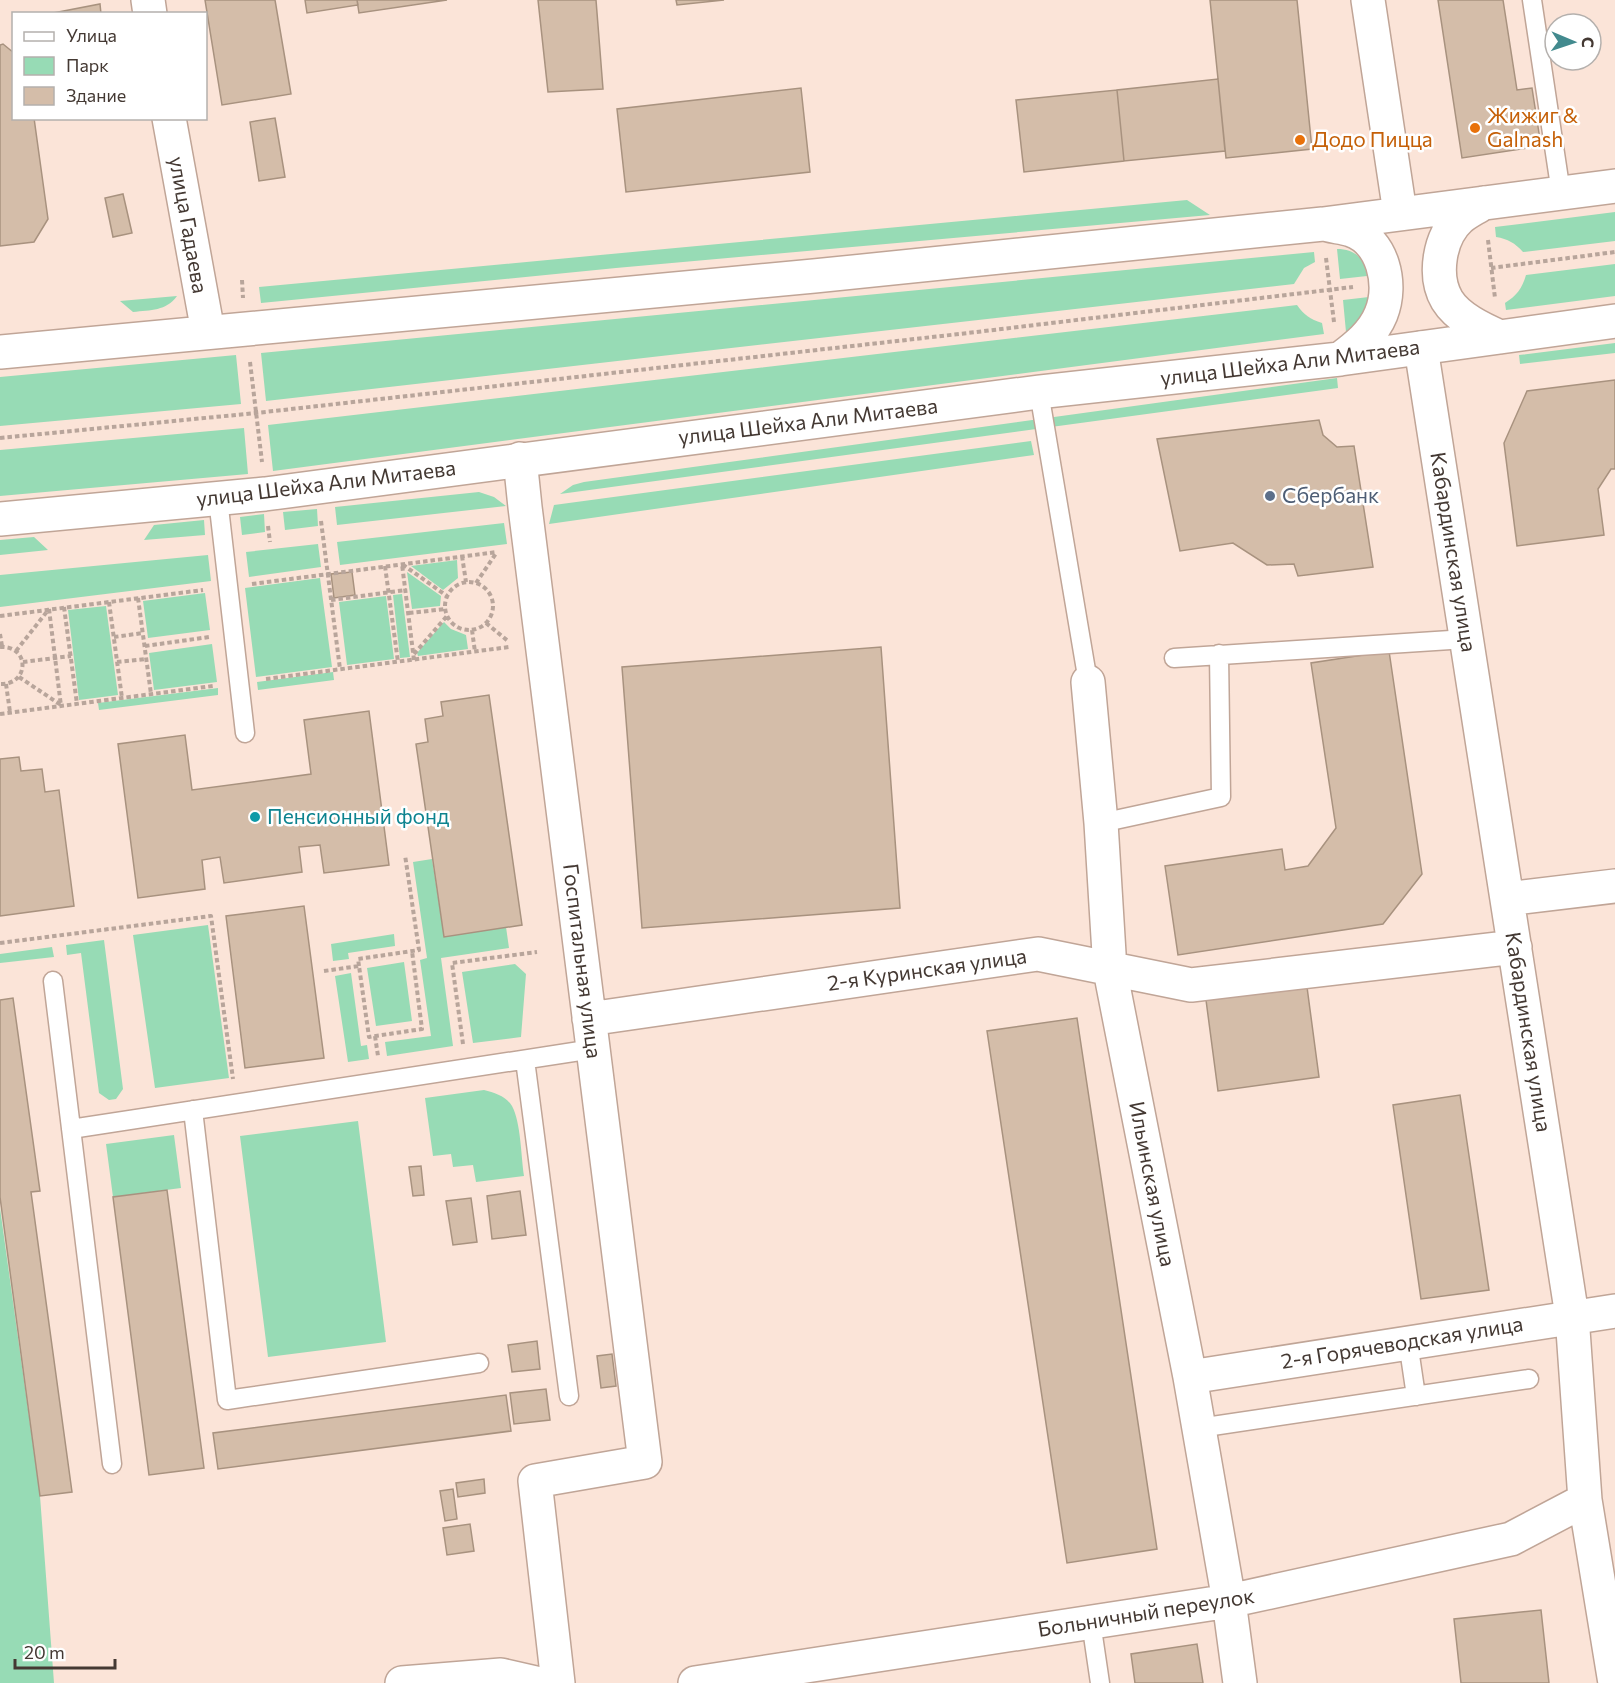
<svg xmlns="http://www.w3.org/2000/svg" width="1615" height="1683" viewBox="0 0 1615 1683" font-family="Commissioner,sans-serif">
<rect width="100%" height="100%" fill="#fbe4d8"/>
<!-- green -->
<path fill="#97dbb5" d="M1187,200L1210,215L616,268L261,303L259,287Z
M1615,212V241L1523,252C1515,243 1508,239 1496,237L1495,227Z
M1337,249C1355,249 1364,258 1367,276L1340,279Z
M1314,252L1315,262L1304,268L1294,284L266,401L261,353Z
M1615,264V296L1506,310L1505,303C1516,296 1522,289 1526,275Z
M177,296C166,311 151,310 133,312L120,301Z
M1369,297C1369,312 1361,326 1346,332L1343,300Z
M1297,305C1304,315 1310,319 1322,323L1324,334L273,471L268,425Z
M1615,343V353L1520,364L1519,355Z
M236,355L241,404L0,426V377Z
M1337,378L1338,388L560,494L573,485L584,482Z
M244,428L248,474L0,496V450Z
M1031,441L1034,455L549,524L554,505Z
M479,492L494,497L506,506L337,525L335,507Z
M317,509L318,526L285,530L283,512Z
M264,514L265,532L242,535L240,517Z
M204,520L205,535L144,540L154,525Z
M504,523L507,544L340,565L337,542Z
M34,537L48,550L0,555V540Z
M318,544L321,567L249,577L246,552Z
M208,555L211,581L0,607V575Z
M457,560L458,578L443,590L411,566Z
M407,572L441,596L440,606L412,609Z
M320,578L332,667L256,677L245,588Z
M205,593L210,630L148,638L143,601Z
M402,594L410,657L400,658L393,595Z
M386,596L394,659L347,665L339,602Z
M106,606L118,695L79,700L68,610Z
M444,622L451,629L466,635L468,649L418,656L417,653Z
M212,644L217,682L154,690L149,653Z
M333,672L334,680L258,690L257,682Z
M218,688V695L99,710L98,703Z
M432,859L444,936L506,927L509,948L441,958L453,1046L387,1056L385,1042L431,1036L420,960L427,958L413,862Z
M208,925L229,1078L155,1088L133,935Z
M394,934L395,946L348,953L349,959L333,961L331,944Z
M104,940L123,1089L116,1099L109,1100L99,1093L81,953L67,955L66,945Z
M52,947L54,957L0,963V954Z
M404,962L412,1021L376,1026L367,968Z
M515,964L526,974L521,1037L473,1043L462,972Z
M351,973L361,1046L367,1045L369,1059L348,1062L335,976Z
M484,1090C495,1093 506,1096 512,1106C521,1123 521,1156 524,1176L476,1182L473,1165L453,1167L451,1154L433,1156L425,1098Z
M358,1121L386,1342L268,1357L240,1136Z
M174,1135L181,1188L113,1197L106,1144Z
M0,1208L40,1496L54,1683H0Z"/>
<!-- building -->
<path fill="#d4bda9" stroke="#a8927f" stroke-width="1.5" d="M205,0H275L291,94L222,105Z
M305,0H357L358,5L307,13Z
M357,0H447L359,13Z
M538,0H596L603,89L548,92Z
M676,0H724L677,5Z
M1210,0H1297L1312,149L1226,158Z
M1438,0H1503L1517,90L1532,88L1541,146L1462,158Z
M100,4L101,14H48Z
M3,44L14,53V118H34L48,219L34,242L0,246V45Z
M1218,79L1225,151L1124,161L1117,90Z
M801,88L810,172L626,192L617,109Z
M1117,90L1124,161L1024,172L1016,100Z
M275,118L285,177L259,181L250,122Z
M123,194L132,233L113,237L105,198Z
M1615,380V469H1611L1598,489L1604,535L1517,546L1504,443L1527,391Z
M1319,420L1323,435L1337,447L1354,446L1373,567L1298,576L1294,564L1267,565L1233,543L1180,551L1157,439Z
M352,572L355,595L334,598L331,574Z
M881,647L900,908L642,928L622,667Z
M1389,651L1422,874L1383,924L1178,955L1165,866L1282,849L1285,870L1308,866L1336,828L1311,663Z
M489,695L522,925L444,937L416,744L428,742L425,719L443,716L441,702Z
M369,711L389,865L324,873L320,845L299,847L302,872L224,883L220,857L202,860L205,889L138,898L118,744L185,735L192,790L311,774L304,720Z
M19,757L21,771L42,769L45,792L59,790L74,906L0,916V759Z
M304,906L324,1058L245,1068L226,916Z
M1307,987L1319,1077L1218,1091L1206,1000Z
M13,998L40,1191L31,1192L72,1492L40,1496L0,1197V1000Z
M1077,1018L1157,1549L1067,1563L987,1031Z
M1460,1095L1489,1290L1421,1299L1393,1105Z
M421,1166L424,1195L413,1196L409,1167Z
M167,1190L204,1468L149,1475L113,1197Z
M520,1191L526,1235L492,1239L487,1196Z
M471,1198L477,1242L453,1245L446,1201Z
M537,1341L540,1369L512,1372L508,1345Z
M612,1354L616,1386L601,1388L597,1356Z
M546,1389L550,1420L514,1424L510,1393Z
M506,1395L511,1431L218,1469L213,1433Z
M484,1479L485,1493L458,1497L456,1483Z
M453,1489L457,1519L445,1521L440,1491Z
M470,1524L474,1551L447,1555L443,1528Z
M1541,1610L1549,1683H1461L1454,1619Z
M1197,1644L1203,1683H1135L1131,1654Z"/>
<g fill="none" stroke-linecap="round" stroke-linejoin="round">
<!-- lane casing -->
<g stroke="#c0a597" stroke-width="21">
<path id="lane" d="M1532,0L1561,193
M1039,392L1088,682
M218,499L245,733
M1174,658L1466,639
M1101,823L1221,797L1219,654
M53,981L112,1464
M525,1060L569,1396
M193,1110L227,1400L479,1363
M71,1129L593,1049
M1408,1342L1416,1396
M1199,1428L1529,1379
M1091,1622L1100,1683"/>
</g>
<!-- street casing -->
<g stroke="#c0a597" stroke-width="36">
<path id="street" d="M1421,348L1572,1316L1585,1500L1615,1683
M520,459L525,507L645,1462L535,1481L558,1683
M1088,682L1101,823L1110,970L1190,1377L1229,1601L1240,1683
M1507,899L1615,886
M589,1019L1038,954L1191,985L1515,947
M1190,1377L1615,1311
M402,1683L501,1675L536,1683
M695,1683L1229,1601L1511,1539L1585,1500"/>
</g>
<!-- secondary casing -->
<g stroke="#c0a597" stroke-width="36">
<path id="secondary" d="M148,0L150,14
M1368,0L1400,213
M169,118L208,332
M1483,203C1476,208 1467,212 1460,218C1439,237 1433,276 1447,300C1458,318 1482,329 1500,337
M1328,225C1335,227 1343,227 1351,230C1383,241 1393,284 1381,314C1373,334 1356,347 1340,359
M0,352L814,276L1323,224L1615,186
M0,519L265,494L1039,392L1340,359L1615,321"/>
</g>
<!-- path -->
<path stroke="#b8a59b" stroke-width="4" stroke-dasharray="4.5 3" stroke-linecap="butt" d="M1488,240L1495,298
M1326,258L1334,322
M1491,268L1615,252
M242,280L243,298
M250,362L262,462
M0,438L256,413L968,333L1353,287
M321,521L340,669
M268,526L270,542
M462,556L466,582
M385,566L398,662
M445 606a24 24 0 1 1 48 0a24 24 0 1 1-48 0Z
M476,583L497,552
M252,584L497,552
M138,598L151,694
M331,600L406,590
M109,602L122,698
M64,607L77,704
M49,609L61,706
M409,613L446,609
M0,616L203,590
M486,623L508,641
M472,630L475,652
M0,634L2,646
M114,637L143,633
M145,646L209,637
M0,647C30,645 30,685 0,684
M16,651L49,609
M414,654L447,616
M414,660L402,564L447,596
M23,662L71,656
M117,662L146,659
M19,677L61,705
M266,679L509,647V646
M6,684L10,712
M0,714L213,686
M0,943L211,916L233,1079
M359,966L358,959L419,950L405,855
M324,971L359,966L369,1037L422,1029L412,951
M375,1036L378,1056
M463,1044L452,963L537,952"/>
<!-- lane -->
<use href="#lane" stroke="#fff" stroke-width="18"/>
<!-- street -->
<use href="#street" stroke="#fff" stroke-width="33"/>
<!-- secondary -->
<use href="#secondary" stroke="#fff" stroke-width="33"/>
</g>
<!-- markers -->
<g fill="#e8710a" stroke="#fff" stroke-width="2">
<circle cx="1475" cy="128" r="6"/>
<circle cx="1300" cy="140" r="6"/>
</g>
<circle fill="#5c6f8a" stroke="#fff" stroke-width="2" cx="1270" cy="496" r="6"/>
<circle fill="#0f9aa8" stroke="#fff" stroke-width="2" cx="255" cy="817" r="6"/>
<g text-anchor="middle" stroke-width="5" stroke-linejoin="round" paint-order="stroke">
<!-- food labels -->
<g font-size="21" fill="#c56008" stroke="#fff" text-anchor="start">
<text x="1487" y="123">Жижиг &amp;<tspan x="1487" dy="24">Galnash</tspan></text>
<text x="1312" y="147">Додо Пицца</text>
</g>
<!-- street labels -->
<g font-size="21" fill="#443933" stroke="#fff">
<text transform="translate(188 225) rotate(80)" y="7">улица Гадаева</text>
<text transform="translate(1290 363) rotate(-7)" y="7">улица Шейха Али Митаева</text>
<text transform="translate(808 422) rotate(-7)" y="7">улица Шейха Али Митаева</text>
<text transform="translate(326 484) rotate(-7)" y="7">улица Шейха Али Митаева</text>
<text transform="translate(1453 552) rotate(81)" y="7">Кабардинская улица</text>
<text transform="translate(582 961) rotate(83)" y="7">Госпитальная улица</text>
<text transform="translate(927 970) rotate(-8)" y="7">2-я Куринская улица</text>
<text transform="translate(1528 1032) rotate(81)" y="7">Кабардинская улица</text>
<text transform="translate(1152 1184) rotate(79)" y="7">Ильинская улица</text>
<text transform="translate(1402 1343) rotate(-9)" y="7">2-я Горячеводская улица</text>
<text transform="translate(1146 1613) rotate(-9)" y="7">Больничный переулок</text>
</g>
<!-- service labels -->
<g font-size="21" fill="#4e5e75" stroke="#fff" text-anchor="start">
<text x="1282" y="503">Сбербанк</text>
</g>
<!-- culture labels -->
<g font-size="21" fill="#0d838f" stroke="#fff" text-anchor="start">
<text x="267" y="824">Пенсионный фонд</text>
</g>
</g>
<!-- legend -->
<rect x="12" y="12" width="195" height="108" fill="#ffffff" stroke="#b4b0ad" stroke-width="1.5"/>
<rect x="24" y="32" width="30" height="9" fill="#ffffff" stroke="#b4b0ad" stroke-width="1.5"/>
<text x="66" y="42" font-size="18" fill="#443933">Улица</text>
<rect x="24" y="57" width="30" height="18" fill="#97dbb5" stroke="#b4b0ad" stroke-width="1.5"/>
<text x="66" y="72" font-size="18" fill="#443933">Парк</text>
<rect x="24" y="87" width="30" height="18" fill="#d4bda9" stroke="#b4b0ad" stroke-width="1.5"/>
<text x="66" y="102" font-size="18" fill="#443933">Здание</text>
<!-- north arrow -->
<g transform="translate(1573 42) rotate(92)"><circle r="28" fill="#ffffff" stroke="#b4b0ad" stroke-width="1.5"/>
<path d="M0-4.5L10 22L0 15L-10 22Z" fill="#428a8e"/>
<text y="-9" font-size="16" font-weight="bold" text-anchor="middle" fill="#443933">С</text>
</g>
<!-- scale -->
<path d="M15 1659v9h100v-9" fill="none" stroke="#443933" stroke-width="3"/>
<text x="24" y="1659" font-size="18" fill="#443933" stroke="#ffffff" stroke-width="4.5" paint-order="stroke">20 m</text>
</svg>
